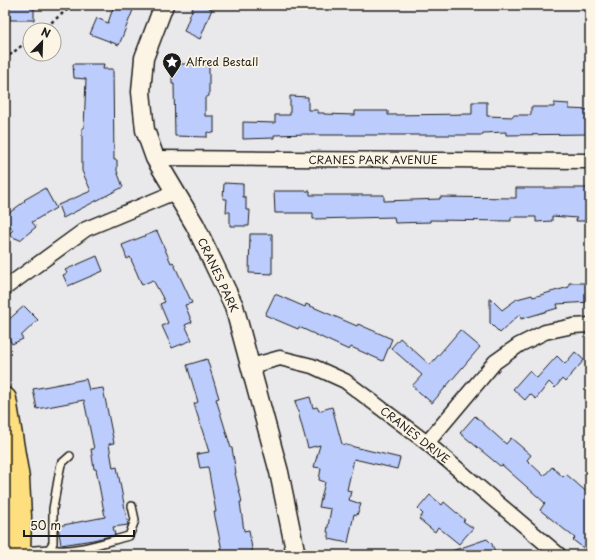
<svg xmlns="http://www.w3.org/2000/svg" width="595" height="560" viewBox="0 0 595 560" font-family="'Playpen Sans',sans-serif">
<rect width="100%" height="100%" fill="#e9e9ec"/>
<filter id="ink" filterUnits="userSpaceOnUse"><feTurbulence type="fractalNoise" baseFrequency=".025" numOctaves="2"/><feDisplacementMap in="SourceGraphic" scale="8" xChannelSelector="R" yChannelSelector="G"/><feConvolveMatrix kernelMatrix="1 2 1 2 8 2 1 2 1" color-interpolation-filters="sRGB"/></filter>
<g filter="url(#ink)">
<!-- building -->
<path fill="#bccdfd" stroke="#1c1c1c" d="M9,5H34V20H10Z
M114,5H135L119,45L90,34L97,18L108,23Z
M194,5H202L212,9L200,39L184,31Z
M73,64H104L103,69H113L114,160H117V171L123,187L63,218L58,205L91,191L82,171V128H84L86,79L74,78Z
M172,64H209V96L205,98V116H214V133L207,132V137L175,136L174,84H172Z
M290,96L308,97V110H318V113H324V114L355,115V111H388V115L472,114V102H487V116L513,117V115H531V107H554V103L569,104V109L590,110V134L506,135V132L483,133L482,135H309V134L274,135V138L243,139V122L275,123V115H290Z
M224,183L243,184V197H246V210H250L249,226H230V212H226L227,199H223Z
M45,188L56,208L32,222L36,227L20,240L8,235L13,230L5,220V216L25,201L24,200Z
M516,188H590V221H576L577,218L552,216V221L536,222V217H511V221L430,220V222L395,223L394,217L313,219V213H275L274,191H310V195H384V201L440,199V197L516,198Z
M157,231L171,263L173,262L192,303L185,305L192,322L185,325L192,340L172,348L162,326L168,323L160,304L165,302L153,280L142,285L130,257L127,259L122,245Z
M250,234H272V274L249,273Z
M97,256L103,271L68,286L63,275L67,273L65,270Z
M569,283H590V302L557,304L558,308L521,319L520,314L500,333L490,323V298L502,310L517,299L532,295L533,297L569,287Z
M275,294L305,307L306,304L357,326L358,324L392,339L383,361L351,347L349,350L299,327L298,329L265,315Z
M24,306L38,320L21,336L23,339L12,344L5,331V323Z
M460,330L480,347L432,403L412,386L422,375L391,348L400,338L430,365Z
M575,352L584,360L565,382L562,379L555,388L549,382L536,399L530,394L525,400L513,389L529,371L537,378L557,356L565,364Z
M207,359L219,398L216,399L231,448H232L236,473H235L242,502H240L244,531L249,530L253,555H223L214,512H216L208,467L200,468L197,454L209,452L194,404L198,402L187,365Z
M86,379L89,390L103,388L114,443L109,444L113,468L117,467L128,525L113,527L115,535L93,540L61,545L58,526L105,517L96,469H94L91,449H94L84,400L37,409L33,389Z
M310,397L313,408L317,407L319,411L332,407L342,444L400,458L397,469L354,459L347,490L351,491L349,500L361,504L357,515L354,514L348,543L329,539V533L327,532L331,509L319,507L325,482L319,480L321,468L314,467L320,445L308,448L295,401Z
M475,416L506,444L511,438L531,455L527,460L544,476L552,467L563,477L566,474L590,495V553L573,540L575,538L540,510L545,503L502,465L500,466L460,433Z
M430,495L442,505L444,502L465,520L463,521L473,528L459,544L438,527L435,532L419,519L423,514L418,509Z
M487,539L492,544L496,555H447L446,553Z"/>
<g fill="none" stroke-linecap="round" stroke-linejoin="round">
<!-- service casing -->
<g stroke="#1c1c1c" stroke-width="10">
<path id="service" d="M49,549C74,554 104,542 129,536L135,520L132,506
M21,551L49,549L53,543V509L59,474L61,464L70,456"/>
</g>
<!-- minor casing -->
<g stroke="#1c1c1c" stroke-width="17">
<path id="minor" d="M155,158L590,161
M5,288L86,229L175,192
M251,366L280,358L312,366L345,381L427,443L559,555
M427,443L495,362L519,345L545,332L573,326L590,325"/>
</g>
<!-- tertiary casing -->
<g stroke="#1c1c1c" stroke-width="21">
<path id="tertiary" d="M164,5L144,58L141,92L145,130L155,158L195,225L234,306L279,472L296,555"/>
</g>
<!-- primary casing -->
<g stroke="#1c1c1c" stroke-width="25">
<path id="primary" d="M5,399L18,479L20,517L19,551L18,555"/>
</g>
<!-- path -->
<path stroke="#1c1c1c" stroke-width="2.5" stroke-dasharray="3 3" stroke-linecap="butt" d="M42,30L73,5
M5,59L30,39"/>
<!-- service -->
<use href="#service" stroke="#fcf5e5" stroke-width="7"/>
<!-- minor -->
<use href="#minor" stroke="#fcf5e5" stroke-width="14"/>
<!-- tertiary -->
<use href="#tertiary" stroke="#fcf5e5" stroke-width="18"/>
<!-- primary -->
<use href="#primary" stroke="#fedf80" stroke-width="22"/>
</g>
</g>
<!-- icons -->
<defs>
<g id="sight-pin" transform="scale(1)"><path d="M0 17L-7.5 6A9.5 9.5 0 1 1 7.5 6Z" fill="#1c1c1c" stroke="#fcf5e5"/><path d="M0-6L1.8-2.2L6-1.7L2.9 1.2L3.7 5.4L0 3.3L-3.7 5.4L-2.9 1.2L-6-1.7L-1.8-2.2Z" fill="#fff"/></g>
</defs>
<g fill-rule="evenodd">
<use href="#sight-pin" x="172" y="62"/>
</g>
<g text-anchor="middle" stroke-width="3.5" stroke-linejoin="round" paint-order="stroke">
<!-- poi labels -->
<g font-size="11" fill="#1c1c1c" stroke="#fcf5e5" text-anchor="start">
<text x="186" y="66">Alfred Bestall</text>
</g>
<!-- street labels -->
<g font-size="11" fill="#1c1c1c" stroke="#fcf5e5">
<text x="373" y="164">CRANES PARK AVENUE</text>
<text transform="translate(218 275) rotate(65)" y="4">CRANES PARK</text>
<text transform="translate(415 435) rotate(38)" y="4">CRANES DRIVE</text>
</g>
</g>
<!-- margin -->
<rect width="595" height="560" fill="none" stroke="#fcf5e5" stroke-width="20"/>
<rect x="10" y="10" width="575" height="540" fill="none" stroke="#1c1c1c" stroke-width="1.5" filter="url(#ink)"/>
<!-- north arrow -->
<g transform="translate(42 42) rotate(23)"><circle r="19" fill="#fcf5e5" stroke="#a29e95"/>
<path d="M0-3L7 15L0 10L-7 15Z" fill="#1c1c1c"/>
<text y="-6" font-size="11" font-weight="bold" text-anchor="middle" fill="#1c1c1c">N</text>
</g>
<!-- scale -->
<path d="M24 530v6h110v-6" fill="none" stroke="#1c1c1c" stroke-width="2"/>
<text x="30" y="530" font-size="12" fill="#1c1c1c" stroke="#fcf5e5" stroke-width="3" paint-order="stroke">50 m</text>
</svg>
